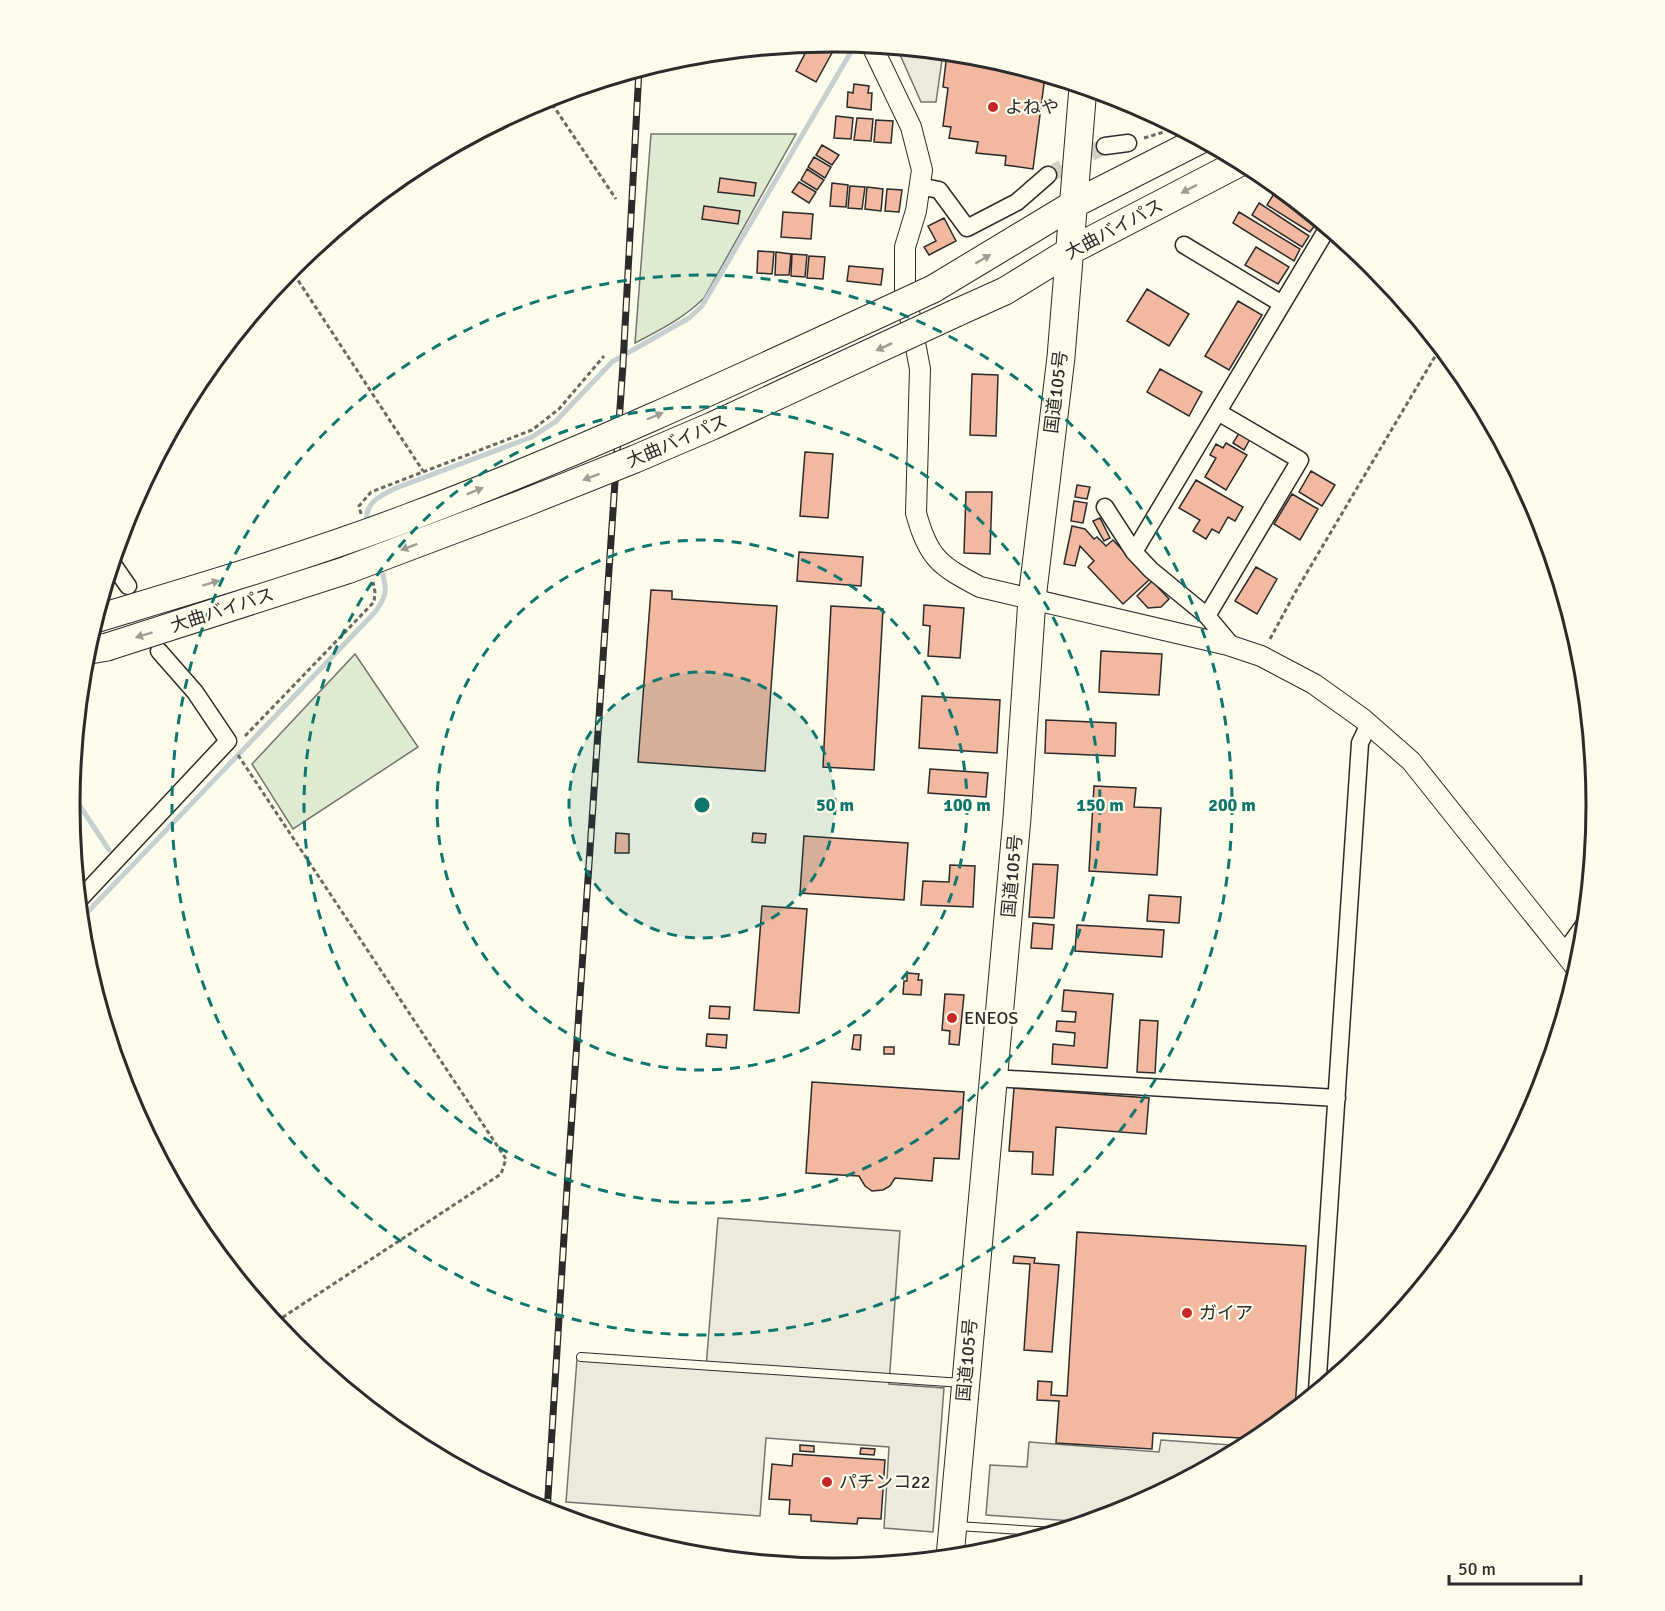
<svg xmlns="http://www.w3.org/2000/svg" width="1665" height="1611" viewBox="0 0 1665 1611" font-family="Signika,'Noto Sans JP',sans-serif">
<rect width="100%" height="100%" fill="#fdfbea"/>
<!-- green -->
<path fill="#deebd1" stroke="#74746e" stroke-width="1.5" d="M651,134H796L704,298C684,318 660,330 635,343Z
M355,654L418,747L293,829L252,764Z"/>
<!-- parking -->
<path fill="#eceadb" stroke="#74746e" stroke-width="1.5" d="M897,48L943,53L936,102H921Z
M718,1218L900,1231L889,1384L944,1388L933,1532L884,1528L889,1447L766,1438L760,1516L566,1502L577,1359L706,1368Z
M1161,1440L1246,1446L1124,1511L1086,1522L986,1515L990,1465L1027,1467L1029,1442L1159,1452Z"/>
<g fill="none" stroke-linecap="round" stroke-linejoin="round">
<!-- stream -->
<path stroke="#c7d0d0" stroke-width="5" d="M368,526C362,504 379,496 396,488L532,437L555,422L612,362L689,318L702,306L855,45
M70,791L109,850
M80,920L375,612C389,594 387,587 380,566"/>
</g>
<!-- building -->
<path fill="#f2b8a0" stroke="#2b2b2b" stroke-width="1.5" d="M818,43L833,51L816,82L796,71L810,44Z
M947,53L982,57L1045,76L1033,169L1005,165L1006,156L976,153L978,142L949,138L951,127L943,126L948,88L943,87Z
M854,84L869,86L868,93H872L871,110L847,107L848,92L853,93Z
M836,116L853,118L851,139L834,138Z
M857,118L873,119L871,141L854,140Z
M876,120L893,121L891,143L874,142Z
M822,145L839,155L832,165L816,155Z
M814,157L831,167L825,178L808,167Z
M807,169L824,180L817,190L801,180Z
M720,178L756,183L754,196L718,192Z
M799,182L816,192L809,203L792,192Z
M832,183L848,185L846,207L830,206Z
M850,186L865,187L862,209L848,208Z
M867,187L883,189L881,211L865,209Z
M887,189L902,190L899,212L885,211Z
M1275,192L1318,221L1310,232L1267,205Z
M1259,203L1309,236L1302,247L1252,215Z
M704,206L740,211L738,224L702,219Z
M783,212L813,214L811,239L781,237Z
M1239,212L1300,249L1294,261L1233,223Z
M944,218L956,241L929,255L924,247L936,241L928,226Z
M1339,238L1363,258L1336,242Z
M1256,247L1289,267L1278,284L1245,265Z
M758,251L774,252L772,274L757,273Z
M776,252L791,254L789,275H775Z
M792,254L807,255L805,277L791,276Z
M809,256L825,257L823,279L807,278Z
M849,266L883,269L881,285L847,281Z
M1147,289L1189,314L1169,346L1127,321Z
M1238,301L1262,315L1229,370L1205,356Z
M1160,369L1202,392L1189,416L1147,392Z
M972,374L998,375L996,436L970,435Z
M1239,433L1250,439L1244,450L1233,443Z
M1226,443L1247,455L1226,490L1205,477L1216,458L1210,455L1216,444L1223,448Z
M805,452L833,454L828,518L800,516Z
M1311,471L1335,485L1322,506L1299,492Z
M1196,480L1243,507L1235,521L1228,517L1219,533L1212,529L1206,539L1193,531L1200,520L1179,508Z
M1077,485L1090,487L1087,499L1075,497Z
M966,492H992L990,554L964,553Z
M1292,494L1318,509L1300,540L1274,524Z
M1074,501L1087,503L1083,523L1071,521Z
M1100,518L1110,538L1104,541L1093,521Z
M1072,526L1085,529L1094,539L1097,537L1106,546L1113,540L1150,579L1123,604L1088,567L1094,561L1080,546L1075,566L1064,564Z
M799,552L863,557L861,586L797,581Z
M1256,567L1277,579L1257,614L1235,601Z
M1152,581L1169,599L1161,607L1148,608L1137,596Z
M651,590L672,591V599L777,606L765,771L638,762Z
M924,605L964,608L960,658L928,656L930,626L923,625Z
M831,606L883,609L874,770L823,767Z
M1101,651L1162,654L1159,695L1099,692Z
M922,696L1000,700L997,753L919,748Z
M1046,720L1116,723L1115,756L1045,753Z
M930,769L988,773L986,797L928,793Z
M1094,786L1136,788L1134,807L1161,808L1157,875L1089,871Z
M616,833L629,834V853H615Z
M753,833L766,834L765,843L752,842Z
M804,836L908,843L904,900L800,893Z
M1033,864L1058,865L1054,918L1029,917Z
M950,865L975,866L973,907L921,905L923,881L949,882Z
M1149,895L1181,897L1179,923L1147,921Z
M762,906L807,909L799,1013L754,1010Z
M1033,923L1054,925L1052,949L1031,948Z
M1077,925L1164,930L1162,957L1075,951Z
M907,973L919,974L918,980H922L921,995L903,994L904,981H907Z
M1064,990L1113,994L1107,1068L1052,1064L1053,1044L1074,1046L1075,1033L1056,1031L1057,1021L1075,1022L1076,1012L1062,1011Z
M945,994L964,995L959,1045L949,1044L950,1031L942,1030Z
M710,1006L730,1007L729,1019L709,1018Z
M1140,1020L1158,1021L1155,1073L1137,1072Z
M707,1034L727,1035L726,1048L706,1046Z
M854,1035H861L860,1050L852,1049Z
M884,1047H894V1054H884Z
M812,1082L964,1092L959,1159L934,1158L932,1181L895,1178L890,1186L883,1190L872,1191L865,1186L859,1176L806,1173Z
M1014,1088L1149,1098L1146,1134L1056,1127L1053,1175L1032,1174L1033,1152L1009,1151Z
M1077,1232L1306,1246L1295,1409L1258,1439L1153,1433L1152,1449L1056,1443L1059,1401L1037,1400L1038,1381L1052,1382L1051,1395L1067,1396Z
M1014,1256L1035,1258L1034,1263L1059,1265L1052,1352L1024,1350L1030,1264L1013,1263Z
M800,1445L814,1446V1452L800,1451Z
M861,1448L875,1449L874,1455L860,1454Z
M793,1454L885,1460L881,1519L858,1518L857,1524L811,1521V1515L789,1514L790,1500L769,1499L772,1464L792,1466Z
M1004,1538L1030,1540L1003,1548Z"/>
<g fill="none" stroke-linecap="round" stroke-linejoin="round">
<!-- minor-tunnel -->
<path stroke="#d3d1c4" stroke-width="16" stroke-dasharray="16 8" stroke-linecap="butt" d="M1048,175L1105,146"/>
<!-- service casing -->
<g stroke="#2b2b2b" stroke-width="10">
<path id="service" d="M581,1357L962,1383
M957,1526L1054,1532"/>
</g>
<!-- minor casing -->
<g stroke="#2b2b2b" stroke-width="19">
<path id="minor" d="M1105,146L1128,143
M919,186L939,190L967,228L1017,202L1048,175
M1184,245L1282,304
M1105,507L1134,552L1151,570L1207,616L1233,647
M1134,552L1327,229
M112,563L128,586
M1207,616L1300,460L1218,412
M78,901L228,741L195,692L159,651
M1564,953L1584,925
M993,1078L1337,1098
M1317,1391L1360,743L1369,724"/>
</g>
<!-- tertiary casing -->
<g stroke="#2b2b2b" stroke-width="22">
<path id="tertiary" d="M872,46L911,127L922,170L916,211L905,247V290L920,369L916,513C928,558 940,566 980,587L1228,645L1261,656L1314,684L1363,719L1411,761L1577,969"/>
</g>
<!-- trunk casing -->
<g stroke="#2b2b2b" stroke-width="29">
<path id="trunk" d="M933,289L1074,204L1200,140
M956,313L1005,291L1070,251L1241,162
M85,651L107,647
M950,1557L1017,818L1032,599L1061,357L1083,87"/>
</g>
<!-- path -->
<path stroke="#6a6964" stroke-width="3" stroke-dasharray="4.5 3" stroke-linecap="butt" d="M548,98L616,199
M1144,138L1164,132
M290,268L423,471
M361,514L359,506L371,492L532,430L559,409L604,356
M1270,639L1296,591L1440,348
M245,736L374,602L375,592L373,582
M238,755L506,1159L501,1174L274,1323"/>
<!-- service -->
<use href="#service" stroke="#fdfbea" stroke-width="8"/>
<!-- minor -->
<use href="#minor" stroke="#fdfbea" stroke-width="16"/>
<!-- tertiary -->
<use href="#tertiary" stroke="#fdfbea" stroke-width="20"/>
<!-- trunk -->
<use href="#trunk" stroke="#fdfbea" stroke-width="27"/>
<!-- rail casing -->
<g stroke="#2b2b2b" stroke-width="7">
<path id="rail" d="M547,1513L567,1188L623,364L639,70"/>
</g>
<!-- rail -->
<use href="#rail" stroke="#fdfbea" stroke-width="4.5" stroke-dasharray="14" stroke-linecap="butt"/>
<!-- trunk-bridge casing -->
<g stroke="#2b2b2b" stroke-width="29" stroke-linecap="butt">
<path id="trunk-bridge" d="M95,619C201,587 307,556 410,517C588,450 760,369 933,289
M107,647L347,570L522,504L635,459L712,426L956,313"/>
</g>
<!-- trunk-bridge -->
<use href="#trunk-bridge" stroke="#fdfbea" stroke-width="27"/>
</g>
<!-- one-way arrows -->
<defs><path id="oneway-solid" d="M-6-.8H1V-3.2L6.5 0L1 3.2V.8H-6Z" transform="scale(1.5)"/></defs>
<g fill="#9e9d94">
<use href="#oneway-solid" transform="translate(1189 189) rotate(153)"/>
<use href="#oneway-solid" transform="translate(983 259) rotate(-31)"/>
<use href="#oneway-solid" transform="translate(884 347) rotate(155)"/>
<use href="#oneway-solid" transform="translate(655 416) rotate(-23)"/>
<use href="#oneway-solid" transform="translate(591 477) rotate(159)"/>
<use href="#oneway-solid" transform="translate(475 491) rotate(-22)"/>
<use href="#oneway-solid" transform="translate(409 547) rotate(159)"/>
<use href="#oneway-solid" transform="translate(211 583) rotate(-17)"/>
<use href="#oneway-solid" transform="translate(144 635) rotate(163)"/>
</g>
<!-- distance rings -->
<circle cx="702" cy="805" r="133" fill="#0f766e" fill-opacity=".12"/>
<g fill="none" stroke="#0f766e" stroke-width="3" stroke-dasharray="10 8">
<circle cx="702" cy="805" r="133"/>
<circle cx="702" cy="805" r="265"/>
<circle cx="702" cy="805" r="398"/>
<circle cx="702" cy="805" r="530"/>
</g>
<!-- markers -->
<g fill="#c62828" stroke="#fdfbea" stroke-width="2">
<circle cx="993" cy="107" r="6"/>
<circle cx="952" cy="1018" r="6"/>
<circle cx="1187" cy="1313" r="6"/>
<circle cx="827" cy="1482" r="6"/>
</g>
<g text-anchor="middle" stroke-width="4.5" stroke-linejoin="round" paint-order="stroke">
<!-- poi labels -->
<g font-size="18" fill="#2b2b2b" stroke="#fdfbea" text-anchor="start">
<text x="1005" y="113">よねや</text>
<text x="964" y="1024">ENEOS</text>
<text x="1199" y="1319">ガイア</text>
<text x="839" y="1488">パチンコ22</text>
</g>
<!-- street labels -->
<g font-size="18" fill="#2b2b2b" stroke="#fdfbea">
<text transform="translate(1114 229) rotate(-28)" y="6">大曲バイパス</text>
<text transform="translate(1056 392) rotate(-83)" y="6">国道105号</text>
<text transform="translate(677 441) rotate(-23)" y="6">大曲バイパス</text>
<text transform="translate(222 610) rotate(-18)" y="6">大曲バイパス</text>
<text transform="translate(1012 876) rotate(-85)" y="6">国道105号</text>
<text transform="translate(967 1360) rotate(-85)" y="6">国道105号</text>
</g>
</g>
<!-- crop -->
<path d="M0 0H1665V1611H0ZM80 805a753 753 0 1 1 1506 0a753 753 0 1 1-1506 0Z" fill="#fdfbea" fill-rule="evenodd"/>
<path fill="none" stroke="#2b2b2b" stroke-width="3" d="M80 805a753 753 0 1 1 1506 0a753 753 0 1 1-1506 0Z"/>
<circle cx="702" cy="805" r="9" fill="#0f766e" stroke="#fdfbea" stroke-width="3"/>
<g font-size="18" text-anchor="middle" font-weight="bold" fill="#0f766e" stroke="#fdfbea" stroke-width="4.5" stroke-linejoin="round" paint-order="stroke">
<text x="835" y="811">50 m</text>
<text x="967" y="811">100 m</text>
<text x="1100" y="811">150 m</text>
<text x="1232" y="811">200 m</text>
</g>
<!-- scale -->
<path d="M1449 1575v9h132v-9" fill="none" stroke="#2b2b2b" stroke-width="3"/>
<text x="1458" y="1575" font-size="18" fill="#2b2b2b" stroke="#fdfbea" stroke-width="4.5" paint-order="stroke">50 m</text>
</svg>
